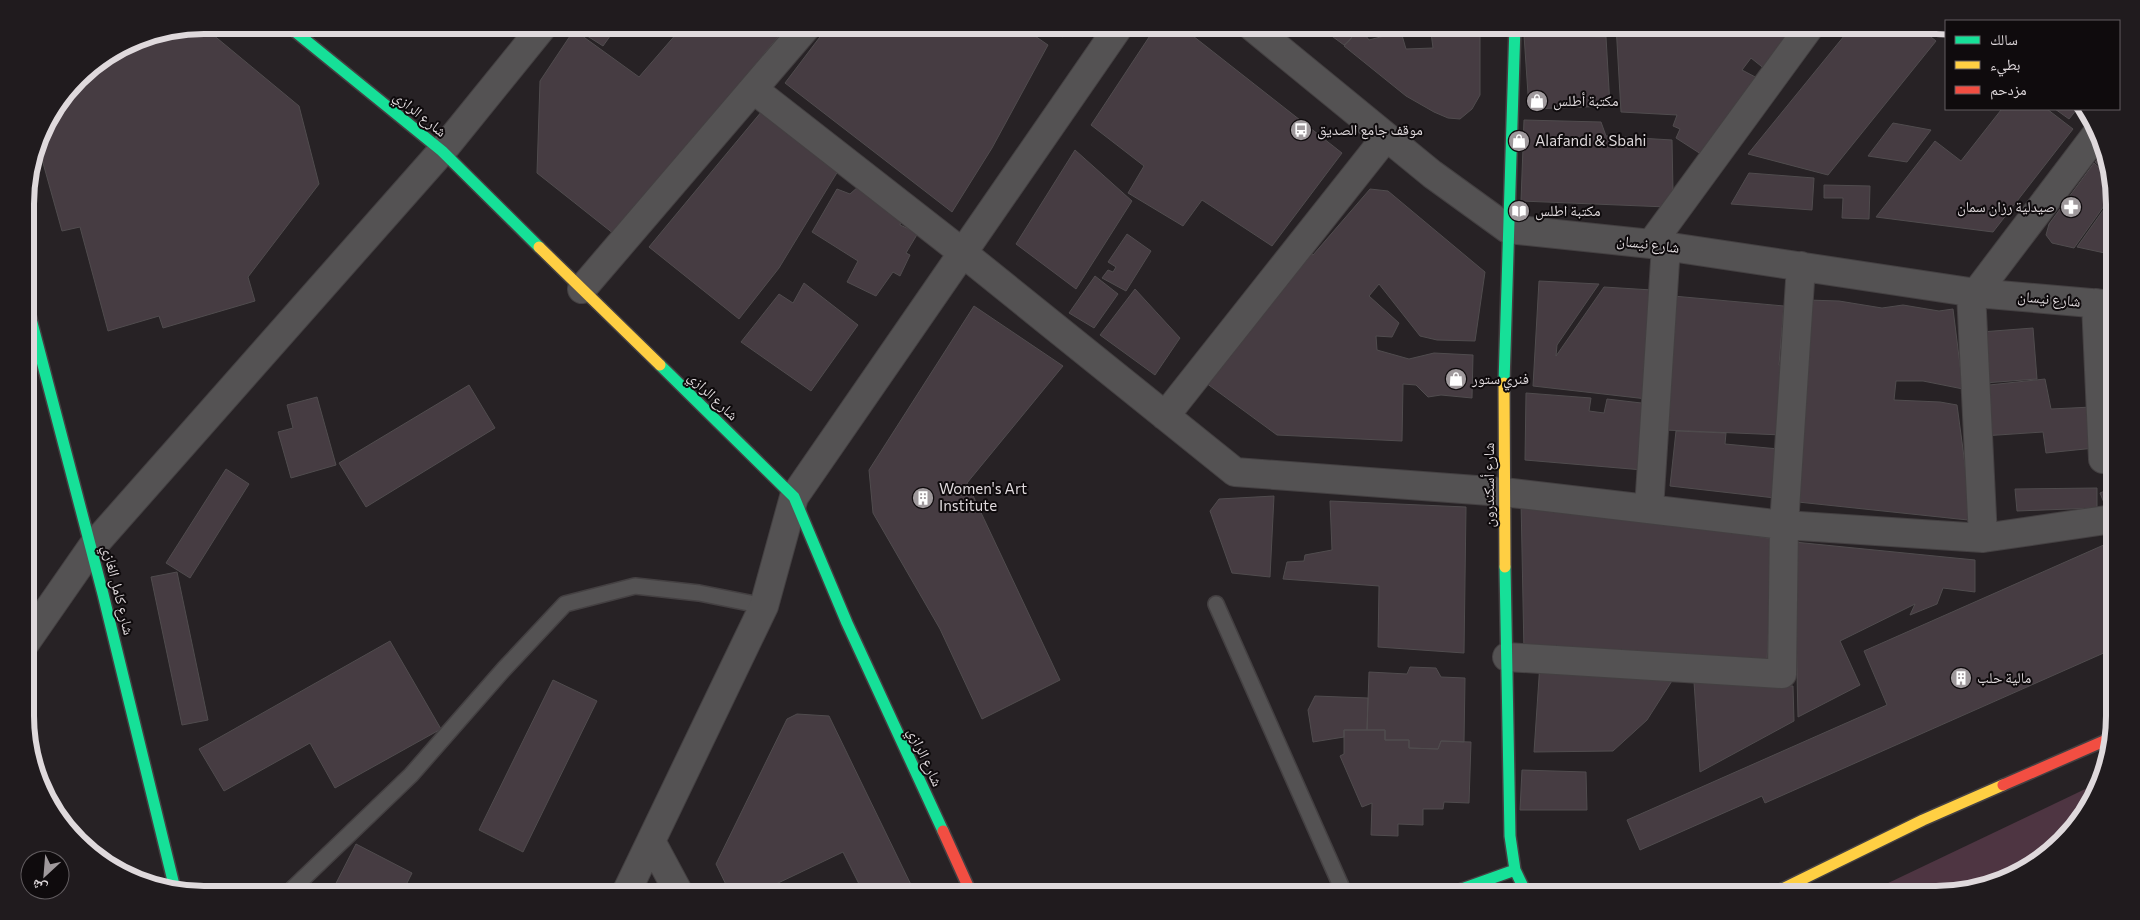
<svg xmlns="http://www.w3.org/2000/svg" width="2140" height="920" viewBox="0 0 2140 920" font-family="Commissioner,'Noto Naskh Arabic',sans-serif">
<rect width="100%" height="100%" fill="#272225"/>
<!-- green -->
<path fill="#4e3542" d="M2102,781L2101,784L2045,858L1994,885L1947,895H1863Z"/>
<!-- building -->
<path fill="#463c42" stroke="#504c4e" d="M204,25L206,29L299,106L319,184L248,277L255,301L163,328L159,316L108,331L80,227L62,231L38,145L43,125L86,70L136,39Z
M587,25H618L603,46L581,32Z
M684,25H788L614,234L537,173L540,81L574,30L639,77Z
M829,25H1019L1048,45L992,148L952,212L785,83Z
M1047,25H1071L1063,37Z
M1157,25H1179L1342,153L1272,246L1202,200L1183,226L1128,193L1144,166L1091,125Z
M1320,25H1347L1345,28L1353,33L1351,39L1344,45L1329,34Z
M1386,25H1399L1406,49L1433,48L1430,25H1480V95L1472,109L1460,119L1448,118L1434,112L1406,96L1344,46L1360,28L1369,40L1388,35Z
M1524,25H1607V34L1524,35Z
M1616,25H1792L1766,70L1751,58L1742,70L1761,80L1704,156L1676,138L1680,129L1673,126L1677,115L1621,112Z
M1853,25H1916L1936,41L1828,175L1748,154Z
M1524,35L1606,37L1610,106L1529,109Z
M1999,109H2047L2073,129L1993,232L1876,217L1935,141L1961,161L2001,110Z
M2055,109H2077L2069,119Z
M762,111L838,171L779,268L739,319L649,247Z
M1524,120L1601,122L1606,136L1672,140L1673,192L1667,207L1521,201Z
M1893,123L1931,130L1907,162L1868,156Z
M1075,150L1132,201L1076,289L1016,244Z
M2102,154L2110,174L2095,162Z
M2094,163L2112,179L2114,192L2074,248L2052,243L2046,235L2049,224Z
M1749,173L1814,178L1812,210L1731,204Z
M1824,185L1870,186L1869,219L1842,218L1843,198H1824Z
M859,186L902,216L900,225L918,233L906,253L910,255L900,276L893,272L876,296L847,282L858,261L812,232L837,189L850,194Z
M1370,189L1388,191L1485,272L1475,341L1437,340L1420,336L1379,284L1369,296L1399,323L1392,337L1376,336L1377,350L1409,359L1434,353L1473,355L1472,398L1441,395L1428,397L1416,385L1403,384L1402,441L1277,435L1202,380L1310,253L1313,255Z
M2114,195V255L2077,247Z
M1127,234L1151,251L1126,291L1102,278L1108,270L1113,272L1116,267L1108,262Z
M1095,276L1118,294L1094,328L1069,313Z
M1539,281L1599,284L1557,345L1556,356L1604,287L1652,290L1647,399L1533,386Z
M804,283L858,325L811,391L741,342L779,294L793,303Z
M1135,289L1180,338L1155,375L1100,335Z
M1673,296L1784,306L1779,365H1788L1782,435L1665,430Z
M1807,300L1839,301L1882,308L1903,305L1939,311L1953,309L1963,389L1923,381H1896L1894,400L1940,402L1957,405L1972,516L1968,520L1798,502Z
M974,306L1063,366L967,483L1060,680L982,719L940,629L873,513L869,470Z
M2033,328L2037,379L1984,383L1981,332Z
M2045,379L2051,409L2092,407L2095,448L2046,453L2043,432L1983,436L1980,386Z
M469,385L495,428L366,507L339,463Z
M1526,393L1591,398L1589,411L1604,413L1607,399L1650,404L1643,470L1525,460Z
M317,397L336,465L291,478L278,432L293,428L287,405Z
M1676,431L1726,433L1725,444L1779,449L1775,498L1670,486Z
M226,469L249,484L190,578L166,563Z
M2114,487V527L2100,493Z
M2097,488V508L2017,511L2015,489Z
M1274,496L1270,577L1232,573L1210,511L1219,499Z
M1521,499L1774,539L1767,660L1524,653Z
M1330,501L1466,507L1464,653L1378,647L1379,586L1283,579L1287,562L1304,561L1305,555L1332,550Z
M2115,540V648L1765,803L1762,796L1640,850L1627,820L1887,705L1864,651Z
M1794,542L1975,560V592L1943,588L1937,604L1910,615L1915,604L1840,641L1860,685L1798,717Z
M177,572L208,720L182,725L151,577Z
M390,641L441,729L335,788L310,743L224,791L199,749Z
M1540,663L1677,673L1647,720L1613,751L1534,752Z
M1410,667L1436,668L1441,677L1465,678L1464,742L1441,741L1438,749L1409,748V740H1385V730H1367L1369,672L1407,674Z
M553,680L597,701L523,852L479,830Z
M1694,682L1793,686L1794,721L1700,772Z
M1315,696L1368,698L1367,730H1344V737L1313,742L1308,710Z
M797,714L829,716L916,895H846L861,888L843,852L753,895H731L716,864L787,719Z
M1344,730H1385V740H1409V748L1438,749L1441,741L1471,742L1469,803L1444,802L1443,809H1423V825L1398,824V836L1371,835L1372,803L1362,807L1340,756L1344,754Z
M1522,770L1586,772L1587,810H1520Z
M356,844L412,873L403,891L411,895H330Z"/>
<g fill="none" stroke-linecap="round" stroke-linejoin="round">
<!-- lane casing -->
<g stroke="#444042" stroke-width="18">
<path id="lane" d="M1216,604L1345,895
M286,895L411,775L504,669L565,604L635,586L699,593L764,606"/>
</g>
<!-- street casing -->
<g stroke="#444042" stroke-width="30">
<path id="street" d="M1250,25L1432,174L1508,229L1651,244L1976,293L2114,305
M753,89L963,253L1235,472L1503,492L1784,525L1983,538L2106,520
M1651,244L1811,25
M582,289L808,25
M1971,292L1983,538
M1976,293L2095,136
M2096,303L2103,459
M1165,416L1386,137
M1649,509L1666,246
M26,642L92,547L442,151L544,25
M1507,657L1782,674L1784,525L1801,266
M651,841L680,895
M625,895L764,606L794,497L1120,25"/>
</g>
<!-- fast casing -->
<g stroke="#444042" stroke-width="14">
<path id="fast" d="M287,25L442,151L539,247
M26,300L103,594L175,889
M660,365L794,497L847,623L943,831
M1504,383L1515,25
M1505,567L1510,836L1515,870L1527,895
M1445,895L1515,870"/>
</g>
<!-- slow casing -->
<g stroke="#444042" stroke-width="14">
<path id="slow" d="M539,247L660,365
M1504,383L1505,567
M1770,895L1923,820L2003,785"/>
</g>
<!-- jam casing -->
<g stroke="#444042" stroke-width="14">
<path id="jam" d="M2003,785L2111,738
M943,831L972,895"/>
</g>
<!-- lane -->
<use href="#lane" stroke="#545253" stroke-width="15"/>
<!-- street -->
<use href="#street" stroke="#545253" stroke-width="28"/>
<!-- fast -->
<use href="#fast" stroke="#16e098" stroke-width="11"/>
<!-- slow -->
<use href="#slow" stroke="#ffcf43" stroke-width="11"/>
<!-- jam -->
<use href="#jam" stroke="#f24e42" stroke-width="11"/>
</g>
<!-- icons -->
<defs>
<g id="shop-disc" transform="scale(1.125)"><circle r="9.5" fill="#9f999c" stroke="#0f0b0d"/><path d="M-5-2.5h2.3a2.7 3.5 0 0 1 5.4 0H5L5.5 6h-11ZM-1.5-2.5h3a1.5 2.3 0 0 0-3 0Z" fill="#fff"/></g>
<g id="bus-disc" transform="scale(1.125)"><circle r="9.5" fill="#9f999c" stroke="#0f0b0d"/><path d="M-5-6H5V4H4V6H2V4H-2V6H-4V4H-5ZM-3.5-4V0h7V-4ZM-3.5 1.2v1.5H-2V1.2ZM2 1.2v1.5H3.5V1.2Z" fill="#fff"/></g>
<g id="pharmacy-disc" transform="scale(1.125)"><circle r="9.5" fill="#9f999c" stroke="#0f0b0d"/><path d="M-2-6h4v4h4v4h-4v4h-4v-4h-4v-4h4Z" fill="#fff"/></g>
<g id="library-disc" transform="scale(1.125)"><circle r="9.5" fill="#9f999c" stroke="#0f0b0d"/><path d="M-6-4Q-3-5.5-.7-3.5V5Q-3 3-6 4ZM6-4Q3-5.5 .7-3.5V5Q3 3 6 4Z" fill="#fff"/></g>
<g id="building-disc" transform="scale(1.125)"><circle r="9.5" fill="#9f999c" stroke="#0f0b0d"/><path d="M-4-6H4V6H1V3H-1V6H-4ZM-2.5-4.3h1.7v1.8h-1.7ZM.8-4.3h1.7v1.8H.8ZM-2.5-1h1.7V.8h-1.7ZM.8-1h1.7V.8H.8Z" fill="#fff"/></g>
</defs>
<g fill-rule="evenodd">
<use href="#shop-disc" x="1537" y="101"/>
<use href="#bus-disc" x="1301" y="130"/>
<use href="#shop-disc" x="1519" y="141"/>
<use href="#pharmacy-disc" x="2071" y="207"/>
<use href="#library-disc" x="1519" y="211"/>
<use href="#shop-disc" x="1456" y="379"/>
<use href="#building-disc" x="923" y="498"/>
<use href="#building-disc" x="1961" y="678"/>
</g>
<g text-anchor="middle" stroke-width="4" stroke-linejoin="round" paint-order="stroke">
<!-- poi labels -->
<g font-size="15" fill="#dfd9dc" stroke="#0f0b0d" text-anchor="start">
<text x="1553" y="106">مكتبة أطلس</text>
<text x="1317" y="135">موقف جامع الصديق</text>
<text x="1535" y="146">Alafandi &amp; Sbahi</text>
<text x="2055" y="212" text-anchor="end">صيدلية رزان سمان</text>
<text x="1535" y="216">مكتبة اطلس</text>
<text x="1472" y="384">فنري ستور</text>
<text x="939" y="494">Women's Art<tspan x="939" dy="17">Institute</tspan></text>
<text x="1977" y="683">مالية حلب</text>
</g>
<!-- street labels -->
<g font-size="15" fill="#dfd9dc" stroke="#0f0b0d">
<text transform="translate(420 114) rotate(39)" y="5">شارع الرازي</text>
<text transform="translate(1648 244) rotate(7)" y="5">شارع نيسان</text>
<text transform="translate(2049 299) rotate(5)" y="5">شارع نيسان</text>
<text transform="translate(713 396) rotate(44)" y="5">شارع الرازي</text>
<text transform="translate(1489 485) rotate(-90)" y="5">شارع أسكندرون</text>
<text transform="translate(118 590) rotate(76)" y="5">شارع كامل الغازي</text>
<text transform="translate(925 757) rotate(65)" y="5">شارع الرازي</text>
</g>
</g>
<!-- crop -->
<path d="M0 0H2140V920H0ZM204 34H1936A170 170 0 0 1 2106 204V716A170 170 0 0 1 1936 886H204A170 170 0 0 1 34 716V204A170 170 0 0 1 204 34Z" fill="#201b1e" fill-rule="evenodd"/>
<path fill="none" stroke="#dfd9dc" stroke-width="6" d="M204 34H1936A170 170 0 0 1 2106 204V716A170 170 0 0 1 1936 886H204A170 170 0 0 1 34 716V204A170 170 0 0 1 204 34Z"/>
<!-- legend -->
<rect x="1945" y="20" width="175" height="90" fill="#0f0b0d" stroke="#625d60"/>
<rect x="1955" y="36" width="25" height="8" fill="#16e098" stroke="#625d60"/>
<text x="1990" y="45" font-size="15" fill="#dfd9dc">سالك</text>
<rect x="1955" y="61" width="25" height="8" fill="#ffcf43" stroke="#625d60"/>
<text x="1990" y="70" font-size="15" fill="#dfd9dc">بطيء</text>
<rect x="1955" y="86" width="25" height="8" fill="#f24e42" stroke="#625d60"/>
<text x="1990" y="95" font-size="15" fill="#dfd9dc">مزدحم</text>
<!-- north arrow -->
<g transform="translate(45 875) rotate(206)"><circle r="24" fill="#0f0b0d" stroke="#625d60"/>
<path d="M0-4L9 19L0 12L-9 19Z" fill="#9f999c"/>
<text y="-8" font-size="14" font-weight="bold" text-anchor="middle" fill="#dfd9dc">ش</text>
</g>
</svg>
